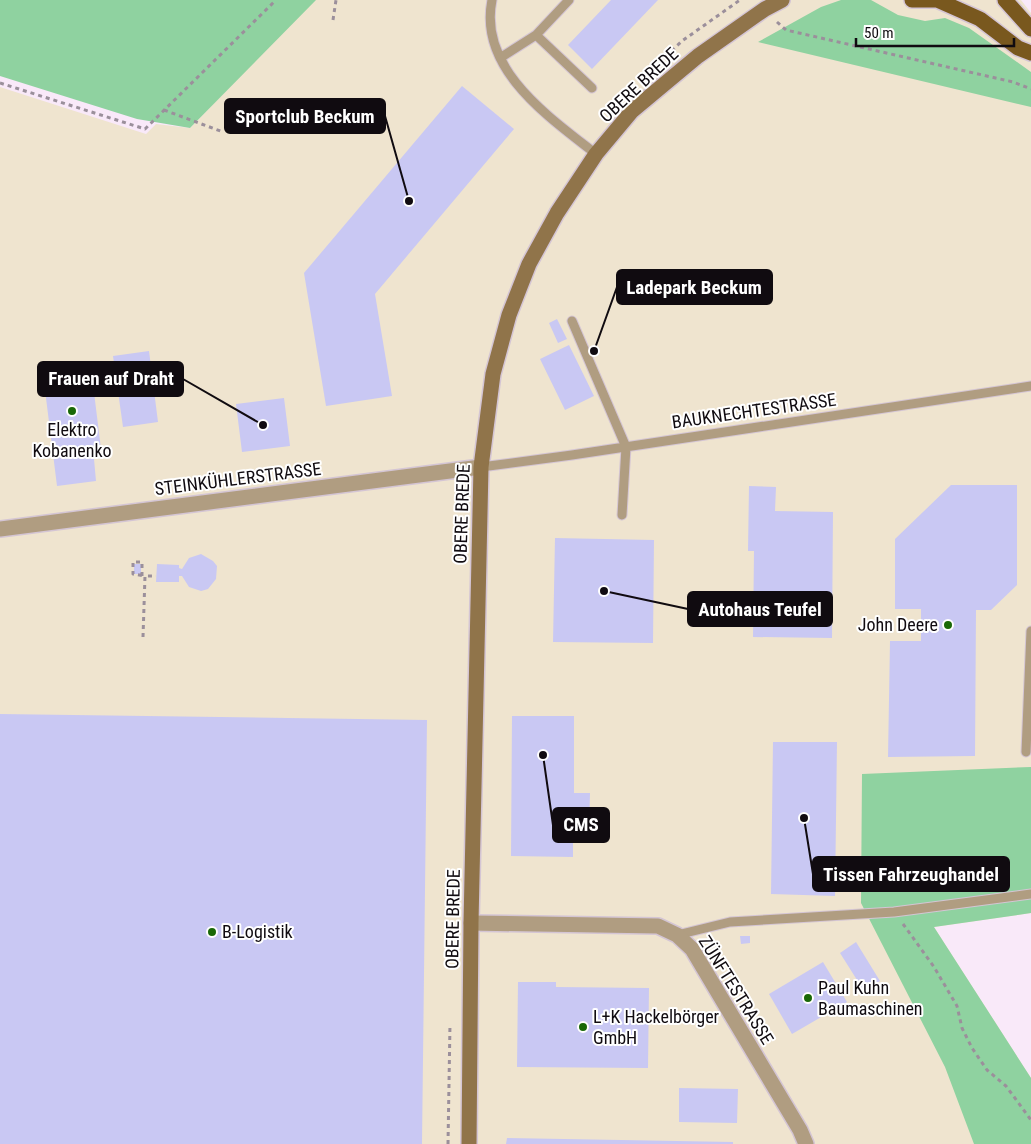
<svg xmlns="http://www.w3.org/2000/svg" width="1031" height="1144" viewBox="0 0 1031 1144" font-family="'Roboto Condensed',sans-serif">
<rect width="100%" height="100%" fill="#f9e9f9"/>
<!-- commercial -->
<path fill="#efe4cf" d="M314,0H1021L1031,13V913L934,927L1031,1078V1144H0V87L146,134L156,124L190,128Z"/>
<!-- green -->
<path fill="#8fd2a0" d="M0,0H316L190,128L137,119L0,76Z
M841,0H871L898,15L925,21L945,18L969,28L1031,72V107L758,42L821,7Z
M1031,767V913L934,927L1031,1078V1144H974L945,1067L861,903L862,774Z"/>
<!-- building -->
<path fill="#c9c8f3" d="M611,0H658L592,69L568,45Z
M462,86L514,129L375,294L392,396L326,406L304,273Z
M557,319L567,339L558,343L549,323Z
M569,345L594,396L565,410L540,359Z
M149,351L158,422L123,427L113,356Z
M91,368L101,449L93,448L96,481L57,486L43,374Z
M284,398L290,446L242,452L236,404Z
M951,485H1017V585L991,610H976L975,756L888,757L890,641H921V609H895V539Z
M749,486L776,487L775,511L833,512L832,638L753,637L754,551H748Z
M555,538L654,540L653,643L553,642Z
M201,554L213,561L217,566L216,579L208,589L201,591L189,587L182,576H179V582H156L157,564L179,565V568L182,569L189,558Z
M134,564H141V574H134Z
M0,714L427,720L422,1144H0Z
M512,716H574V793H590L589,831H573V857L511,856Z
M773,742H837L835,896L771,894Z
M740,936H750V943L741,944Z
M856,942L880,981L864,991L840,953Z
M823,962L847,1002L792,1034L769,994Z
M518,982H556V987L649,988L648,1068L517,1067Z
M679,1088L738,1089L737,1123L679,1122Z
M507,1138L733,1142V1144H506Z"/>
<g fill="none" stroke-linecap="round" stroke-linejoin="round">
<!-- lane casing -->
<g stroke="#d4c5d4" stroke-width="11">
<path id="lane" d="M492,0C478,69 549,117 596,154
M536,35L592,88
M500,58L536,35L569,0
M572,321L626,447L622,515
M481,467L572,455L1031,386
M1026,752L1031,631
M677,935L730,922L894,912L1031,894"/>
</g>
<!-- street casing -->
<g stroke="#d4c5d4" stroke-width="18">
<path id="street" d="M0,529L481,467
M471,923L658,926L677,935L692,949L800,1130L806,1144"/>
</g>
<!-- secondary casing -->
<g stroke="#d4c5d4" stroke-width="18">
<path id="secondary" d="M469,1144L471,923L481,467L493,374L509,315L529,264L557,213L596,154L632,111L698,56L765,9L782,0"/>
</g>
<!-- primary casing -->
<g stroke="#d4c5d4" stroke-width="18">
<path id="primary" d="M912,0H938
M937,0L980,19L1018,48L1031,53
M1005,0L1031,29"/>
</g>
<!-- path -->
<path stroke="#9b8f9b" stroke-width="3" stroke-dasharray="4 4" stroke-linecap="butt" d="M333,20L336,0
M777,22L786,30L1013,82L1031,89
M660,62L682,41L740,0
M0,83L145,129L276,0
M164,110L223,132
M142,576V562H133V574L145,576
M143,637L145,576H156
M903,924L934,967L957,1006L962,1028L972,1048L987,1070L1006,1086L1031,1120
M448,1144L450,1024"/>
<!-- lane -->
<use href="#lane" stroke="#b09d81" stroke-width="9"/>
<!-- street -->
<use href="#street" stroke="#b09d81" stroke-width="15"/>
<!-- secondary -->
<use href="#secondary" stroke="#90744a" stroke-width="15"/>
<!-- primary -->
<use href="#primary" stroke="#79581e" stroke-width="15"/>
</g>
<!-- markers -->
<g fill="#196807" stroke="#fff" stroke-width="2">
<circle cx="72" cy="411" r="5"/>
<circle cx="948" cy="625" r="5"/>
<circle cx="212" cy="932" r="5"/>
<circle cx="808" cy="998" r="5"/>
<circle cx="583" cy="1027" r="5"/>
</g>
<g text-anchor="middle" stroke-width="4" stroke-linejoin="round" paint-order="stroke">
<!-- street labels -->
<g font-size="18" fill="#100b10" stroke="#fff">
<text transform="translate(639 85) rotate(-43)" y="6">OBERE BREDE</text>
<text transform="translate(754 411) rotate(-8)" y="6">BAUKNECHTESTRASSE</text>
<text transform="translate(238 479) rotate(-7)" y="6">STEINKÜHLERSTRASSE</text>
<text transform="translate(462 514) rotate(-88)" y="6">OBERE BREDE</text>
<text transform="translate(453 919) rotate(-89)" y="6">OBERE BREDE</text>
<text transform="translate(736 990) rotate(58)" y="6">ZÜNFTESTRASSE</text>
</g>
<!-- poi labels -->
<g font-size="18" fill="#100b10" stroke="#fff" text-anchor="start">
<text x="72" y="436" text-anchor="middle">Elektro<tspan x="72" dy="21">Kobanenko</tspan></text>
<text x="938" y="631" text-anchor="end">John Deere</text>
<text x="222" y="938">B-Logistik</text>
<text x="818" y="994">Paul Kuhn<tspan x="818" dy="21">Baumaschinen</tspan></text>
<text x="593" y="1023">L+K Hackelbörger<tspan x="593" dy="21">GmbH</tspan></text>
</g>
</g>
<!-- callouts -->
<path fill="none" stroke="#100b10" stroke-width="2" d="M409 201L385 116M594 351L617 287M263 425L183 379M604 591L688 609M543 755L553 825M804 818L813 874"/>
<g fill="#100b10" stroke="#fff" stroke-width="2">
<circle cx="409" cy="201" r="5"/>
<circle cx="594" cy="351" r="5"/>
<circle cx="263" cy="425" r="5"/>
<circle cx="604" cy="591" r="5"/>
<circle cx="543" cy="755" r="5"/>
<circle cx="804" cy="818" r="5"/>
</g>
<g fill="#100b10" stroke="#100b10" stroke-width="2">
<rect x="225" y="99" width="160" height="34" rx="5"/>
<rect x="617" y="270" width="155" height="34" rx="5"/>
<rect x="38" y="362" width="145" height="34" rx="5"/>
<rect x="688" y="592" width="144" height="34" rx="5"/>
<rect x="553" y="808" width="56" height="34" rx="5"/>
<rect x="813" y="857" width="196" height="34" rx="5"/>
</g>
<g font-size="19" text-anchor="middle" font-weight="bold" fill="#fff">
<text x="305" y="123">Sportclub Beckum</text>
<text x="694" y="294">Ladepark Beckum</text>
<text x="111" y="385">Frauen auf Draht</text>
<text x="760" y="616">Autohaus Teufel</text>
<text x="581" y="831">CMS</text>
<text x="911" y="881">Tissen Fahrzeughandel</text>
</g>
<!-- scale -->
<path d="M856 38v8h158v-8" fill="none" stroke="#100b10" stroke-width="2.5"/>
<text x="864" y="38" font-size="15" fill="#100b10" stroke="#ffffff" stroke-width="4" paint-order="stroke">50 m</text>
</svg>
